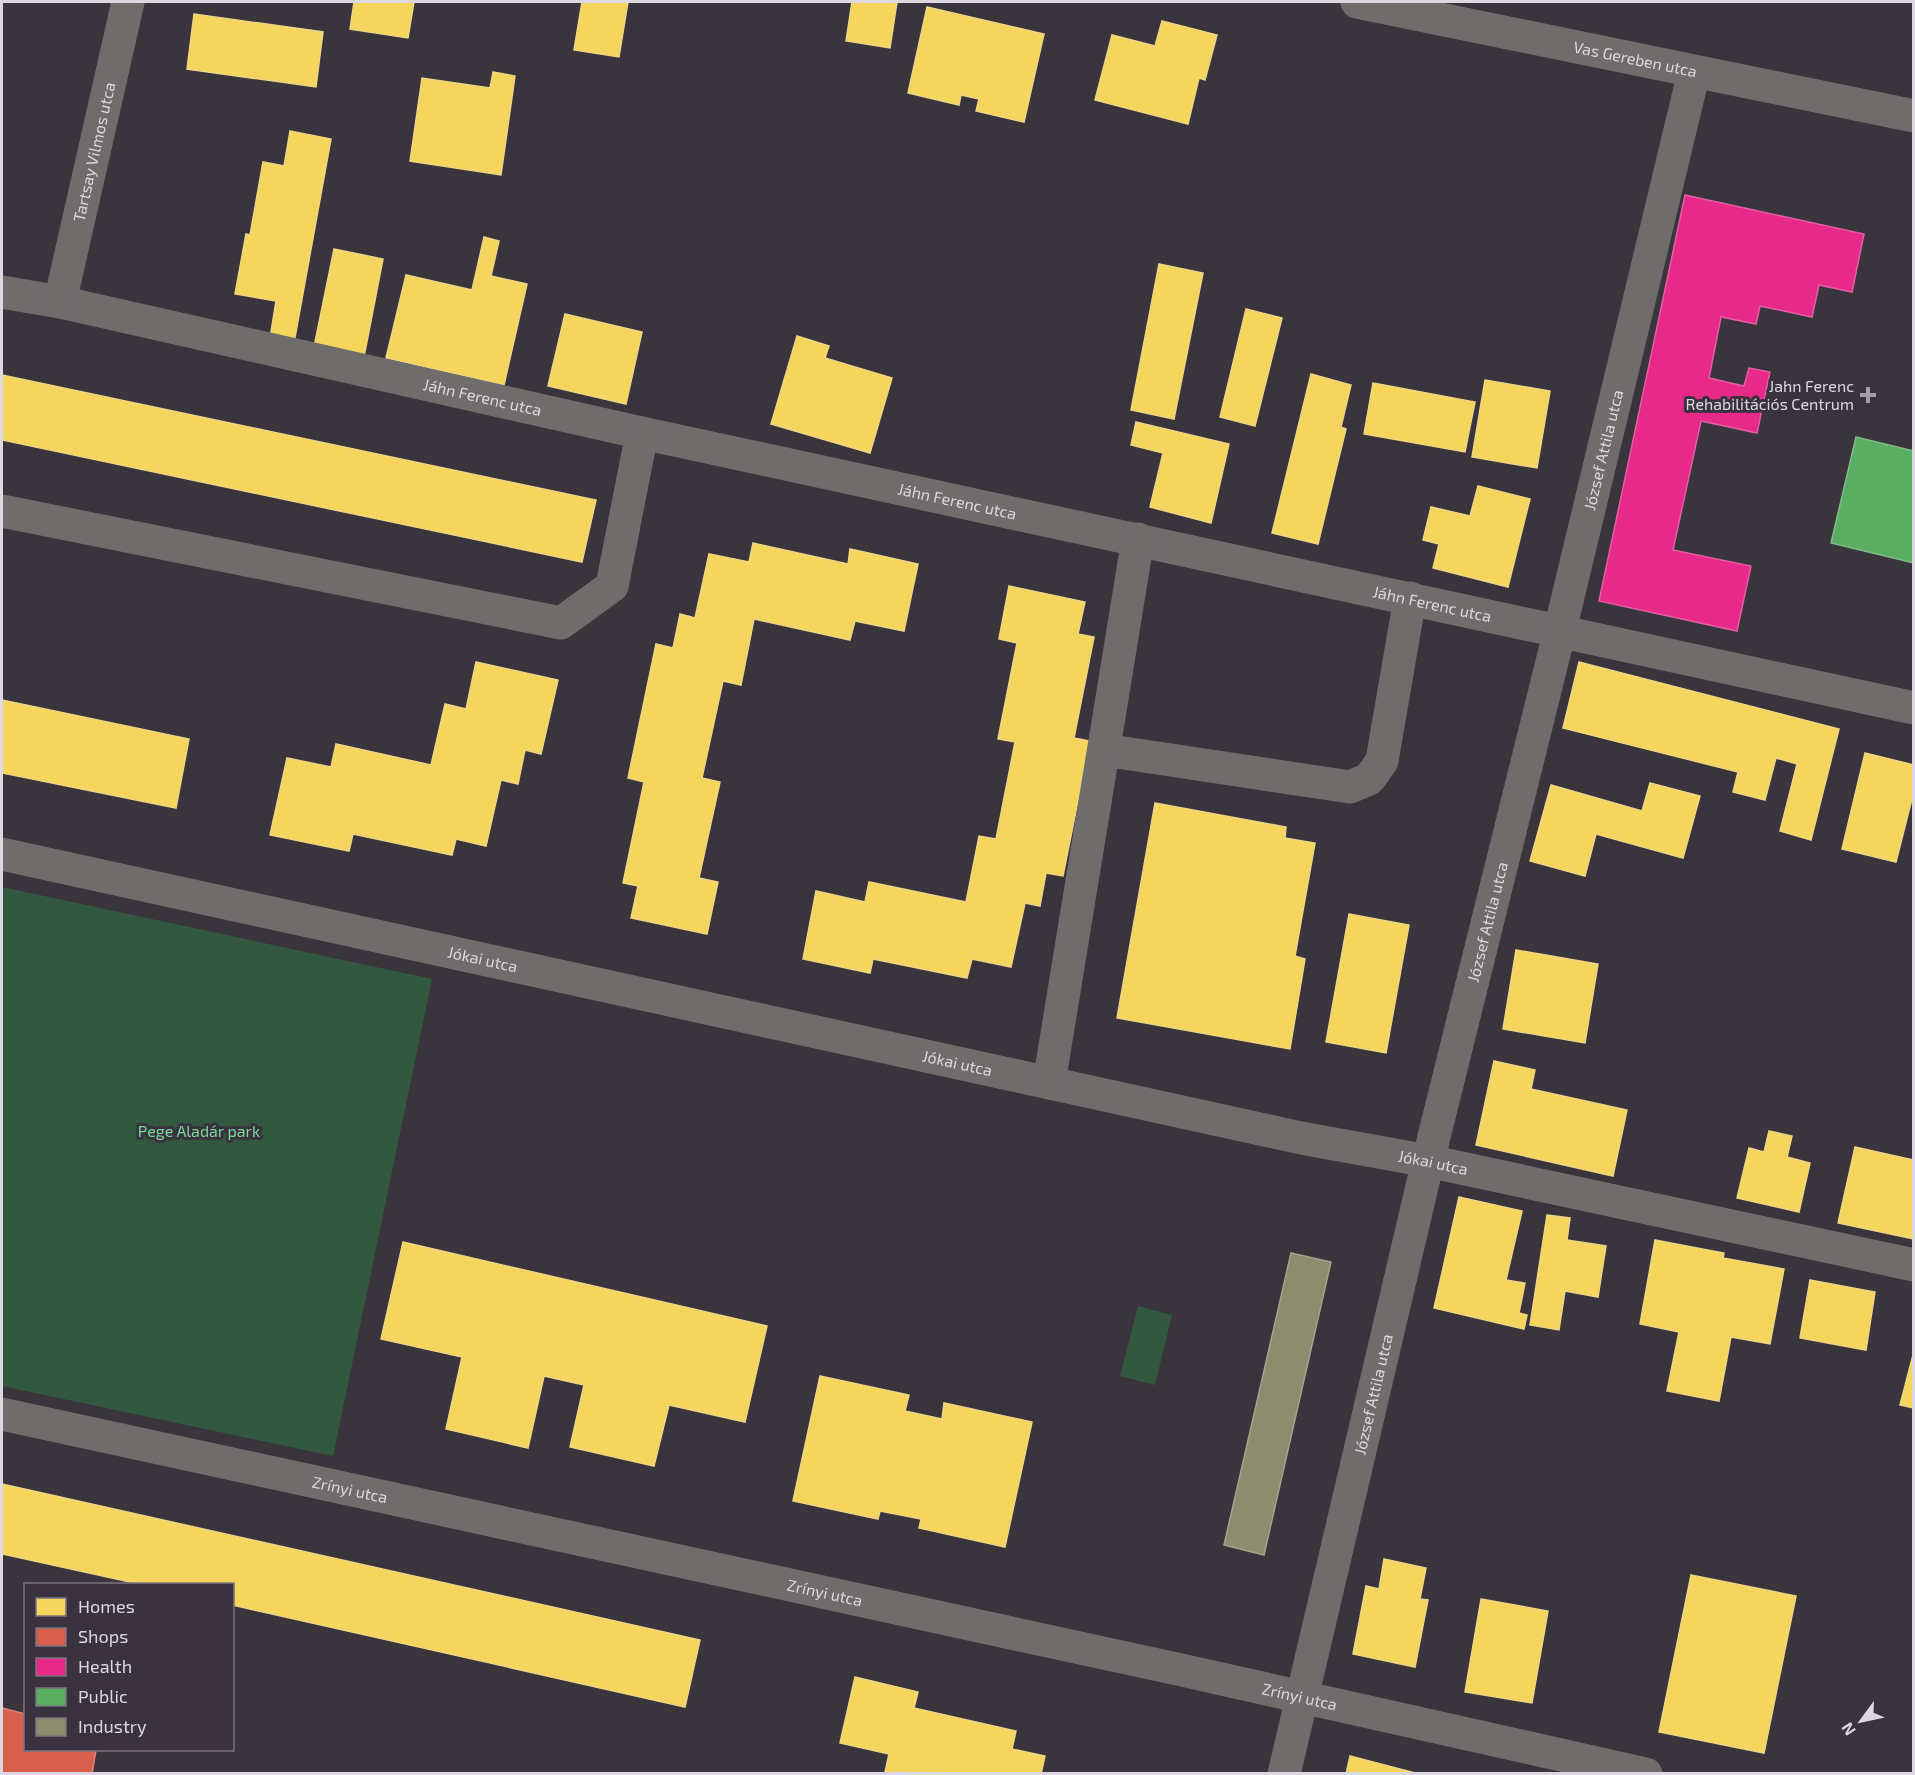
<svg xmlns="http://www.w3.org/2000/svg" width="1915" height="1775" viewBox="0 0 1915 1775" font-family="'Exo 2',sans-serif">
<rect width="100%" height="100%" fill="#3a353c"/>
<!-- green -->
<path fill="#325840" d="M2,887L432,979L333,1456L2,1386Z
M1138,1306L1172,1315L1155,1385L1120,1376Z"/>
<!-- homes -->
<path fill="#f6d55c" stroke="#eed684" stroke-width="1.5" d="M354,2H414L408,38L350,29Z
M582,2H628L619,57L574,50Z
M852,2H897L890,48L846,41Z
M927,7L1044,34L1024,122L976,111L979,99L961,95L959,105L908,93Z
M194,14L323,32L316,87L187,69Z
M1162,21L1217,35L1205,80L1199,78L1188,124L1095,100L1112,35L1155,46Z
M493,72L515,76L501,175L410,161L422,78L490,88Z
M290,131L331,139L294,343L270,338L276,301L235,294L246,234L250,235L263,162L284,166Z
M484,237L499,241L491,276L527,284L504,385L386,358L406,275L472,290Z
M334,249L383,259L364,357L314,347Z
M1159,264L1203,273L1174,419L1131,410Z
M1246,309L1282,318L1255,426L1220,417Z
M565,314L642,332L626,404L548,386Z
M797,336L829,346L825,358L892,378L870,453L771,424Z
M1311,374L1351,385L1341,427L1346,429L1318,544L1272,533Z
M2,375L596,500L582,562L2,440Z
M1485,380L1550,391L1537,468L1472,457Z
M1373,383L1475,402L1465,452L1364,434Z
M1136,422L1229,444L1211,523L1150,507L1163,453L1131,445Z
M1478,486L1530,499L1508,587L1433,568L1439,544L1423,540L1431,507L1470,516Z
M753,543L848,564L850,549L918,564L904,631L855,621L850,640L754,619L741,685L723,681L702,778L720,782L699,878L718,882L707,934L631,918L638,886L623,883L644,782L628,778L656,644L673,648L680,614L695,618L709,554L749,562Z
M1009,586L1085,602L1078,634L1094,637L1074,738L1090,741L1063,876L1046,873L1040,906L1025,903L1011,967L972,959L967,978L873,959L870,973L803,959L816,891L865,902L869,882L966,902L979,836L996,839L1015,742L998,739L1017,643L999,639Z
M476,662L558,680L541,754L525,750L518,784L501,780L486,846L456,839L452,855L353,834L349,851L270,835L287,758L331,767L336,744L431,765L445,704L466,709Z
M1579,662L1839,729L1811,840L1780,831L1797,764L1776,758L1765,800L1733,792L1738,772L1563,728Z
M2,700L189,739L176,808L2,773Z
M1865,753L1914,765V791L1896,862L1842,849Z
M1650,783L1700,796L1683,858L1596,834L1585,876L1530,861L1551,785L1642,811Z
M1155,803L1286,827L1285,838L1315,843L1295,956L1305,959L1290,1049L1117,1018Z
M1349,914L1409,925L1386,1053L1326,1042Z
M1516,950L1598,964L1585,1043L1503,1029Z
M1494,1061L1535,1070L1531,1089L1627,1110L1613,1176L1476,1145Z
M1769,1131L1792,1136L1787,1157L1810,1163L1799,1212L1737,1198L1749,1148L1764,1152Z
M1855,1147L1914,1160V1239L1838,1223Z
M1459,1197L1522,1211L1506,1280L1525,1283L1519,1313L1527,1315L1524,1329L1434,1308Z
M1547,1215L1570,1218L1567,1240L1606,1246L1598,1297L1565,1291L1559,1330L1530,1325Z
M1655,1240L1724,1253L1723,1258L1784,1269L1770,1344L1731,1337L1719,1401L1667,1391L1679,1332L1640,1324Z
M403,1242L767,1326L745,1422L669,1405L654,1466L570,1447L584,1385L544,1376L528,1448L446,1429L462,1357L381,1339Z
M1810,1280L1875,1292L1866,1350L1800,1338Z
M1914,1351V1408L1900,1405Z
M820,1376L909,1395L905,1411L942,1419L944,1403L1032,1422L1005,1547L919,1528L921,1519L880,1511L878,1519L793,1501Z
M2,1484L700,1640L685,1707L232,1605V1584H139L2,1554Z
M1384,1559L1426,1568L1420,1599L1428,1600L1415,1667L1353,1654L1366,1586L1379,1589Z
M1691,1575L1796,1596L1764,1753L1659,1732Z
M1481,1599L1548,1611L1532,1703L1465,1692Z
M855,1677L918,1692L914,1708L1016,1731L1012,1749L1045,1756L1041,1774L885,1772L889,1754L840,1743Z
M1350,1756L1419,1774H1346Z"/>
<!-- shops -->
<path fill="#d6604d" stroke="#d88479" stroke-width="1.5" d="M2,1708L26,1714V1750H96L92,1774H2Z"/>
<!-- health -->
<path fill="#e7298a" stroke="#e45ea4" stroke-width="1.5" d="M1685,195L1864,234L1852,292L1819,285L1812,317L1760,306L1756,324L1721,317L1709,378L1744,386L1749,368L1770,372L1757,433L1701,421L1673,550L1751,566L1737,631L1599,601Z"/>
<!-- public -->
<path fill="#5aae61" stroke="#81bb87" stroke-width="1.5" d="M1856,437L1914,451V563L1831,543Z"/>
<!-- industry -->
<path fill="#8c8c6e" stroke="#a4a390" stroke-width="1.5" d="M1291,1253L1331,1262L1264,1555L1224,1545Z"/>
<g fill="none" stroke-linecap="round" stroke-linejoin="round">
<!-- minor -->
<g stroke="#6f6c6c" stroke-width="33">
<path id="s1" d="M1357,2L1914,116"/>
<path id="s2" d="M2,292L60,302L642,433L1914,708"/>
<path id="s3" d="M60,302L128,2"/>
<path d="M2,511L561,623L612,586L642,433"/>
<path d="M1104,750L1350,787L1369,779L1382,761L1410,598"/>
<path id="s4" d="M2,854L1301,1138L1428,1161L1914,1265"/>
<path d="M1049,1083L1138,539"/>
<path id="s5" d="M2,1414L1177,1669L1646,1774"/>
<path id="s6" d="M1284,1774L1428,1161L1560,630L1694,72"/>
</g>
</g>
<!-- markers -->
<path fill="#a49fa7" stroke="#3b323f" stroke-width="2" d="M1865 386h6v6h6v6h-6v6h-6v-6h-6v-6h6z"/>
<g text-anchor="middle" stroke-width="6" stroke-linejoin="round" paint-order="stroke">
<!-- street labels -->
<g font-size="16" fill="#ddd8e0" stroke="#3b323f">
<text dy="6" stroke="none"><textPath href="#s1" startOffset="284">Vas Gereben utca</textPath></text>
<text dy="6" stroke="none"><textPath href="#s3" startOffset="154">Tartsay Vilmos utca</textPath></text>
<text dy="6" stroke="none"><textPath href="#s2" startOffset="492">Jáhn Ferenc utca</textPath></text>
<text dy="6" stroke="none"><textPath href="#s6" startOffset="1362">József Attila utca</textPath></text>
<text dy="6" stroke="none"><textPath href="#s2" startOffset="978">Jáhn Ferenc utca</textPath></text>
<text dy="6" stroke="none"><textPath href="#s2" startOffset="1464">Jáhn Ferenc utca</textPath></text>
<text dy="6" stroke="none"><textPath href="#s6" startOffset="876">József Attila utca</textPath></text>
<text dy="6" stroke="none"><textPath href="#s4" startOffset="492">Jókai utca</textPath></text>
<text dy="6" stroke="none"><textPath href="#s4" startOffset="978">Jókai utca</textPath></text>
<text dy="6" stroke="none"><textPath href="#s4" startOffset="1464">Jókai utca</textPath></text>
<text dy="6" stroke="none"><textPath href="#s6" startOffset="390">József Attila utca</textPath></text>
<text dy="6" stroke="none"><textPath href="#s5" startOffset="356">Zrínyi utca</textPath></text>
<text dy="6" stroke="none"><textPath href="#s5" startOffset="842">Zrínyi utca</textPath></text>
<text dy="6" stroke="none"><textPath href="#s5" startOffset="1328">Zrínyi utca</textPath></text>
</g>
<!-- poi labels -->
<g font-size="16" fill="#ddd8e0" stroke="#3b323f" text-anchor="end">
<text x="1854" y="392">Jahn Ferenc<tspan x="1854" dy="18">Rehabilitációs Centrum</tspan></text>
</g>
<!-- park labels -->
<g font-size="16" fill="#77dc9a" stroke="#3b323f">
<text x="199" y="1137">Pege Aladár park</text>
</g>
</g>
<!-- border -->
<rect width="1915" height="1775" fill="none" stroke="#ddd8e0" stroke-width="6"/>
<!-- legend -->
<rect x="24" y="1583" width="210" height="168" fill="#3b323f" stroke="#7c747f" stroke-width="1.5"/>
<rect x="36" y="1598" width="30" height="18" fill="#f6d55c" stroke="#7c747f" stroke-width="1.5"/>
<text x="78" y="1613" font-size="18" fill="#ddd8e0">Homes</text>
<rect x="36" y="1628" width="30" height="18" fill="#d6604d" stroke="#7c747f" stroke-width="1.5"/>
<text x="78" y="1643" font-size="18" fill="#ddd8e0">Shops</text>
<rect x="36" y="1658" width="30" height="18" fill="#e7298a" stroke="#7c747f" stroke-width="1.5"/>
<text x="78" y="1673" font-size="18" fill="#ddd8e0">Health</text>
<rect x="36" y="1688" width="30" height="18" fill="#5aae61" stroke="#7c747f" stroke-width="1.5"/>
<text x="78" y="1703" font-size="18" fill="#ddd8e0">Public</text>
<rect x="36" y="1718" width="30" height="18" fill="#8c8c6e" stroke="#7c747f" stroke-width="1.5"/>
<text x="78" y="1733" font-size="18" fill="#ddd8e0">Industry</text>
<!-- north arrow -->
<g transform="translate(1861 1721) rotate(237)" stroke="#3b323f" stroke-width="4.5" paint-order="stroke">
<path d="M0-4.5L10 22L0 15L-10 22Z" fill="#ddd8e0"/>
<text y="-9" font-size="16" font-weight="bold" text-anchor="middle" fill="#ddd8e0">N</text>
</g>
</svg>
